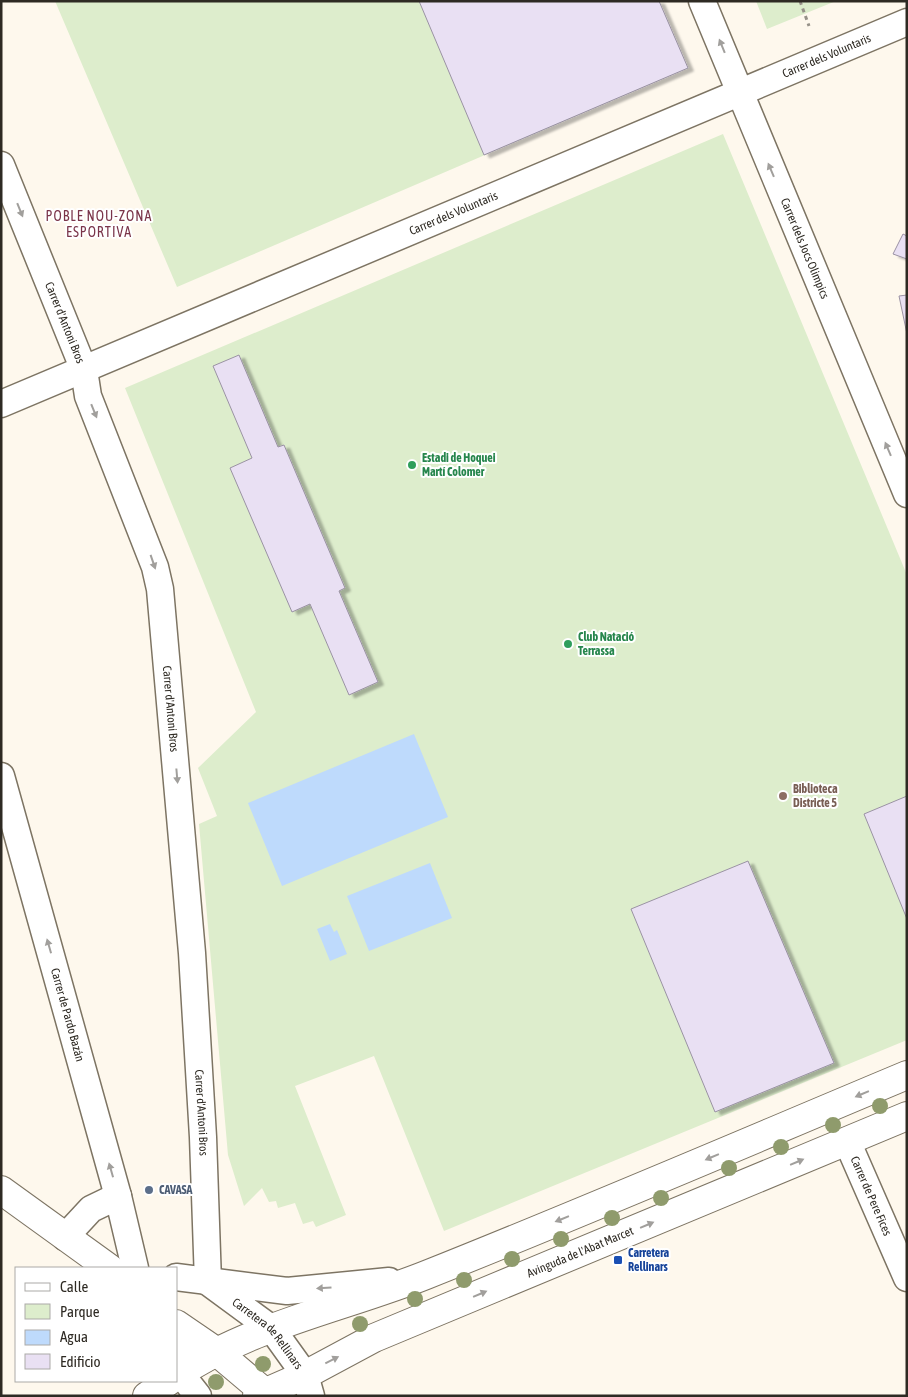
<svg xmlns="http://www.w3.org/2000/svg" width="908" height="1397" viewBox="0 0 908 1397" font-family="'Asap Condensed',sans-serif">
<defs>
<filter id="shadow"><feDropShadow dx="5.5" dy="3" stdDeviation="1" flood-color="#0004"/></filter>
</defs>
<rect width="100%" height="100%" fill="#fef8ed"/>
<!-- green -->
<path fill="#ddedcc" d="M55,1H659L688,68L177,287Z
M756,1H836L767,29Z
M723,134L907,575V1040L444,1231L374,1056L295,1086L346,1215L316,1227L313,1221L303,1224L295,1203L278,1208L276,1201L269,1202L262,1188L244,1206L228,1155L199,824L217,816L198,768L256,712L125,388Z"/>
<!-- water -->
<path fill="#bedafc" d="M414,734L448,817L282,886L248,803Z
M430,863L452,918L369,951L347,896Z
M330,924L334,932L337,930L347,954L330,961L317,929Z"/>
<!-- building -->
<path fill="#e9e0f3" stroke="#9a92a3" filter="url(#shadow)" d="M419,1H659L688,68L484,155Z
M903,234L907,236V259L893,254Z
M907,295V334L899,296Z
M239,355L278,447L284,445L345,588L339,591L378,682L349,695L310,604L292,612L230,468L252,458L213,366Z
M907,796V919L864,814Z
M748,861L834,1063L715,1112L631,909Z"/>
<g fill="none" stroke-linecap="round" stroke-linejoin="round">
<!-- minor casing -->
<g stroke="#7d7463" stroke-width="29">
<g id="minor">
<path id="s1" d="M702,1L907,494"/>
<path id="s2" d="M1,165L84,370L88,396L155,567L160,589L192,953L203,1137L208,1282L272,1329L305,1375L311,1396"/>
<path id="s3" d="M1,404L907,22"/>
<path id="s4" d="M1,776L118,1196L135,1268"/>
<path id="s5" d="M847,1141L907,1278"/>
<path d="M65,1237L91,1209L118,1196"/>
<path d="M176,1277L287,1291L389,1281"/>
<path d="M181,1329L180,1373L198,1396"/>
</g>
</g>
<!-- tertiary casing -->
<g stroke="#7d7463" stroke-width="30">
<g id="tertiary">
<path d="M1,1190L109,1268"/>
<path d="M176,1324L217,1352L269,1396"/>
<path d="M176,1376C248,1326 346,1307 426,1275C587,1211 747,1142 907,1075"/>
<path d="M147,1396L169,1381"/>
<path id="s6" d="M257,1396L305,1375L374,1338L907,1116"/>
</g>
</g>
<!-- path -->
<path stroke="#969188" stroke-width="3" stroke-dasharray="4 4" stroke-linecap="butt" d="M800,1L809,26"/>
<!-- minor -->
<use href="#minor" stroke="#fff" stroke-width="26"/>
<!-- tertiary -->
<use href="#tertiary" stroke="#fff" stroke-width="28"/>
</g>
<!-- trees -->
<g fill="#8f9b6c">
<circle cx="880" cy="1106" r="8"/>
<circle cx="833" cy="1125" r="8"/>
<circle cx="781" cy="1147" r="8"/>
<circle cx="729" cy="1168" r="8"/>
<circle cx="661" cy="1198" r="8"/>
<circle cx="612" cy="1218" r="8"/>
<circle cx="561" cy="1239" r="8"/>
<circle cx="512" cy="1259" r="8"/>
<circle cx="464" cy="1280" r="8"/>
<circle cx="415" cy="1299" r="8"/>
<circle cx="360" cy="1324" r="8"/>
<circle cx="263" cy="1364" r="8"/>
<circle cx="216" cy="1382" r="8"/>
</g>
<!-- one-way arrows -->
<defs><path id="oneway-solid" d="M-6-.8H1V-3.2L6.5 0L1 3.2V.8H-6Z" transform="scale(1.25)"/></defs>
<g fill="#a19f9c">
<use href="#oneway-solid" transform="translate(722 46) rotate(-112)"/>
<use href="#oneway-solid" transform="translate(771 170) rotate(-113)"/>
<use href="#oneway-solid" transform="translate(20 210) rotate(68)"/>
<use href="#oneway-solid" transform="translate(94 411) rotate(68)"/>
<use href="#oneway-solid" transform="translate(888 449) rotate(-113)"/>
<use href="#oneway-solid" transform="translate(153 562) rotate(71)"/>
<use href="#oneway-solid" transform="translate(177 776) rotate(85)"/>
<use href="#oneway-solid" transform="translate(49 946) rotate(-106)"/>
<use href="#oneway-solid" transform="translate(862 1094) rotate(157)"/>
<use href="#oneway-solid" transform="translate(712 1157) rotate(157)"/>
<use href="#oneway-solid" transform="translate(797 1162) rotate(-23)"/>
<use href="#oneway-solid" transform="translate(111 1170) rotate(-106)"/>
<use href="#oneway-solid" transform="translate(562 1219) rotate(158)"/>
<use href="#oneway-solid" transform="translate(647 1225) rotate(-23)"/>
<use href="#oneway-solid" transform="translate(324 1288) rotate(176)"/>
<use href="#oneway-solid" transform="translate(480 1294) rotate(-23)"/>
<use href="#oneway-solid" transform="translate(332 1360) rotate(-27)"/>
</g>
<!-- markers -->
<g fill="#2e9e5b" stroke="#fff" stroke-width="2">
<circle cx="412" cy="465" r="5"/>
<circle cx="568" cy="644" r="5"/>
</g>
<circle fill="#8d6e63" stroke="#fff" stroke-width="2" cx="783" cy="796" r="5"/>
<circle fill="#5c6f8a" stroke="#fff" stroke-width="2" cx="149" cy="1190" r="5"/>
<rect fill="#1a4fb4" stroke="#fff" stroke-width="2" x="613" y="1255" width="10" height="10" rx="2.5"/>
<g text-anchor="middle" stroke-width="4" stroke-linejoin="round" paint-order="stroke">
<!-- street labels -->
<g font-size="12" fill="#2e2a23" stroke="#fff">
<text dy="4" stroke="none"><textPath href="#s3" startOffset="896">Carrer dels Voluntaris</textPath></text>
<text dy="4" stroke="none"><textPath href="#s3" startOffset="491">Carrer dels Voluntaris</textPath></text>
<text dy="4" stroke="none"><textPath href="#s1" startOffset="268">Carrer dels Jocs Olimpics</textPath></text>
<text dy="4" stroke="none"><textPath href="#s2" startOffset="170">Carrer d'Antoni Bros</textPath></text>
<text dy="4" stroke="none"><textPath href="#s2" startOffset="574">Carrer d'Antoni Bros</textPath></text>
<text dy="4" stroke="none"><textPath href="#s4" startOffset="248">Carrer de Pardo Bazán</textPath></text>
<text dy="4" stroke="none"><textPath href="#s2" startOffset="979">Carrer d'Antoni Bros</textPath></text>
<text dy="4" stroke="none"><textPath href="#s5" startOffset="60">Carrer de Pere Fices</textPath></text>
<text dy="4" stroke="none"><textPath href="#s6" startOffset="354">Avinguda de l'Abat Marcet</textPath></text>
<text dy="4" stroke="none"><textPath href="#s2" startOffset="1228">Carretera de Rellinars</textPath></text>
</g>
<!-- leisure labels -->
<g font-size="12" font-weight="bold" fill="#27864d" stroke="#fff" text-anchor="start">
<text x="422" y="462">Estadi de Hoquei<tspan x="422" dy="14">Martí Colomer</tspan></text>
<text x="578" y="641">Club Natació<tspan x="578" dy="14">Terrassa</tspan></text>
</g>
<!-- education labels -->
<g font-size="12" font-weight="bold" fill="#785e54" stroke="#fff" text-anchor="start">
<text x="793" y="793">Biblioteca<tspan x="793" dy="14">Districte 5</tspan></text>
</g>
<!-- service labels -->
<g font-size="12" font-weight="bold" fill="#4e5e75" stroke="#fff" text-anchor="start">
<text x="159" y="1194">CAVASA</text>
</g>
<!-- transit labels -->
<g font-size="12" font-weight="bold" fill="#164399" stroke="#fff" text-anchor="start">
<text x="628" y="1257">Carretera<tspan x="628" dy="14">Rellinars</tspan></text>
</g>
<!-- neighbourhood labels -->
<g font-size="14" letter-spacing="1" fill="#7a3449" stroke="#fff">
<text x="99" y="221">POBLE NOU-ZONA<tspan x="99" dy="16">ESPORTIVA</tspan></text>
</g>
</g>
<!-- border -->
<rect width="908" height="1397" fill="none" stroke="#2e2a23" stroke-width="5"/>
<!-- legend -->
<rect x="15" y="1267" width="162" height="115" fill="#ffffff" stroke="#abaaa7"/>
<rect x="25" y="1283" width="25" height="8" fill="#ffffff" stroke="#abaaa7"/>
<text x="60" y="1292" font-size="15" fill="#2e2a23">Calle</text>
<rect x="25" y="1304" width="25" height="15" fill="#ddedcc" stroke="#abaaa7"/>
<text x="60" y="1317" font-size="15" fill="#2e2a23">Parque</text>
<rect x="25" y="1330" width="25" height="15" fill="#bedafc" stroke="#abaaa7"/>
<text x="60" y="1342" font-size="15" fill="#2e2a23">Agua</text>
<rect x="25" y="1354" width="25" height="15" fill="#e9e0f3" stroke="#abaaa7"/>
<text x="60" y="1367" font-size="15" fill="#2e2a23">Edificio</text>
</svg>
